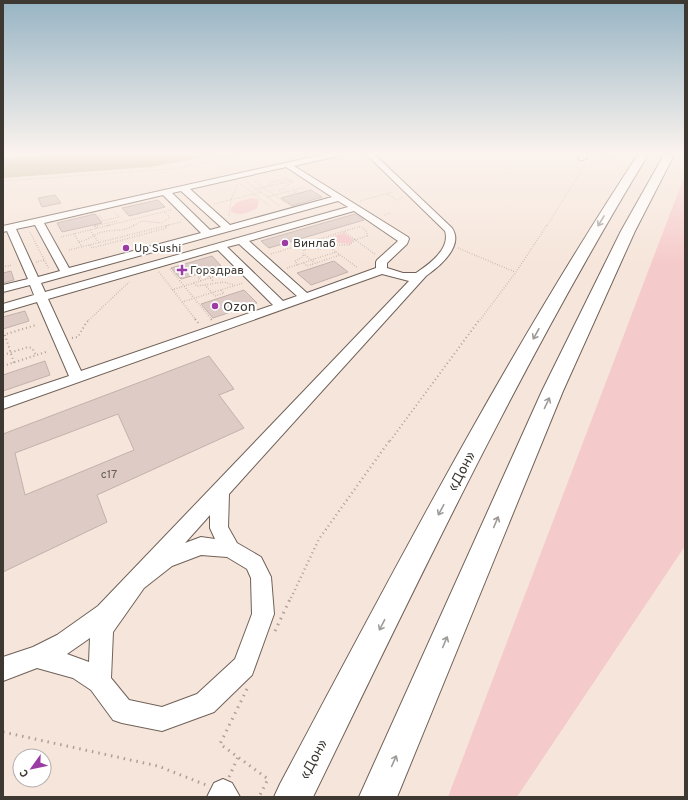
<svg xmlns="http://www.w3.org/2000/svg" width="688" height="800" viewBox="0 0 688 800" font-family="Overpass,sans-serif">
<rect width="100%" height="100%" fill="#f6e5da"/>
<!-- green -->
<path fill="#f5caca" d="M684,177L685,546L517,797H448Z
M251,198L258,199L259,202L257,208C249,213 239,217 231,211V208L237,202Z
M344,233L354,240L350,244L339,243L331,237Z"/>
<!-- water -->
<path fill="#bfb48d" d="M69,153H229L150,167L3,178V158Z"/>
<!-- building -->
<path fill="#decbc5" stroke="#c3b1ab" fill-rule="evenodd" d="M311,190L322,197L292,206L281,198Z
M55,195L61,203L42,207L38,198Z
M158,200L165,207L129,216L122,208Z
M95,214L102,223L62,232L57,223Z
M355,214L364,220L269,248L261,241Z
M212,256L222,267L181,279L171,268Z
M334,261L348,272L311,285L297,273Z
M11,271L14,280L3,283V273Z
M244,290L257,303L213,318L201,304Z
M25,311L29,321L3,329V317Z
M209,356L234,389L219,395L244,428L97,495L107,522L3,572V434ZM118,414L134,450L25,495L15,453Z
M45,361L50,375L3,391V375Z"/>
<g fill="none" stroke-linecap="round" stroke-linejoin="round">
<!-- minor casing -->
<g stroke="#706259" stroke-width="2">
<path id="minor" d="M330,153H343L342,155L294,166L408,237L409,239L407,244L387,263V268L403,273H416C428,265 451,249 445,231L365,153H373L452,228C464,246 440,266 426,276L229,494L228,527L237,543L261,557L271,577L274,614L252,675L214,712L162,731L122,723L113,720L91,690L73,678L37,668L3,681V657L33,647L57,635L98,606L409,281L382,274L3,409V398L69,376L37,302L3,312V304L34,295L30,285L3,292V285L28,279L7,231L3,232V226ZM286,167L332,197L230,225L190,189ZM181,191L221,227L210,230L172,193ZM163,195L201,233L69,268L44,223ZM338,201L348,207L45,292L41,283ZM354,211L398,241L377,260L376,262V268L307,293L249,241ZM35,225L60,271L38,277L16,229ZM239,244L297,296L283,301L227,247ZM218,250L273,305L81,371L48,299ZM210,515V528L215,539L201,537L185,543ZM201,555L227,557L247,569L251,578L252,614L235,659L197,694L162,707L129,700L111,678L113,632L144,588L172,566ZM90,638L89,662L67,654Z
M576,153H584L587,158L583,160H580Z
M223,779L232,783L240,797H207L214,783Z"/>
</g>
<!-- highway casing -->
<g stroke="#706259" stroke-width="2">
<path id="highway" d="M639,153H649C523,360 419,579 313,797H274L280,784C394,570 506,355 639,153Z
M665,153H675L635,231L563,391L397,797H359L542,391L621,231Z"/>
</g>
<!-- path-far4 -->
<path stroke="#ada098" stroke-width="1" stroke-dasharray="0.5 1.5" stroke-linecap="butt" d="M534,153L571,154
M598,153L623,162
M591,154H602
M591,162L616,160
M676,172L685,173
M3,181L172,169L249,153
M254,181L287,204
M247,182L280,206
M239,183L271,207
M271,186L268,183L288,179L293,182L279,190L281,193
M257,189L291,181
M283,189L290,194L297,192L293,190
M387,194L397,200L403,197
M267,197L305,187
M360,201L393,192
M214,204L261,192
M99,215L103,221L119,217L114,211
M384,215L391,213
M229,216L231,200L237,184
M95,226L117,221
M106,226L171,210
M133,226L142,221L162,223L170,217L164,212
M165,226L181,222
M547,226L585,164"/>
<!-- path-far3 -->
<path stroke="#ada098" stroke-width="1.5" stroke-dasharray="0.5 2" stroke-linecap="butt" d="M97,228L95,226L99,225
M90,230L99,243
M30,232L49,269
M344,232L375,254
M74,234L82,247
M61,237L110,225
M79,242C89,240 95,233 103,232C113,229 125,232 134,225
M90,245L92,248L167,228L165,226
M458,248L515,272
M69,250L169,225
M336,252L358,268
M271,254L361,226
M305,255L315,263
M36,262L44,260
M304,263L307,266L340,255
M298,265L295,261L303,257L304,250L311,248L321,249L331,245H349L355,240L367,236V232L361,226
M3,267L12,265
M287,268L336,252L319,239
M170,269L212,320
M159,272L196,320
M201,281L198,277L207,274L214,282
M194,283L197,286L224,282L234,285
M205,285L215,296L224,293L221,290
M172,290L231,271
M182,302L243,283
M89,320L129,282
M480,320L516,272L547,225"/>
<!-- path-far2 -->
<path stroke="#ada098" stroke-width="2" stroke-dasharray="1 3" stroke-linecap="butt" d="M195,319L200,325
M211,319L213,321
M3,335L36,325
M5,335L14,363
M72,338L78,337L86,323L90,319
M3,355L28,347L32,348L36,355
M3,366L46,352
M390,441L480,319"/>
<!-- path-far1 -->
<path stroke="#ada098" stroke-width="2.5" stroke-dasharray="1 3.5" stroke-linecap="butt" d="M291,598L319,539L390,440"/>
<!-- path -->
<path stroke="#ada098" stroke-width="3" stroke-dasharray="1.5 5" stroke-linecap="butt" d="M275,631L291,597
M247,689L220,744L268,779L259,797
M3,732L158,766L206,785
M229,777L238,757"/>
<!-- minor -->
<use href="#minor" fill="#fff" fill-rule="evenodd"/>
<!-- highway -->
<use href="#highway" fill="#fff" fill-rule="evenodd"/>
</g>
<!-- one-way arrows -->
<defs><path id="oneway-shaft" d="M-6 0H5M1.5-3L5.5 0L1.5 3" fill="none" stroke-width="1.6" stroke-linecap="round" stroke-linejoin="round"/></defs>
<g stroke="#9e9c99">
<use href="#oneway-shaft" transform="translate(601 221) rotate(121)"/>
<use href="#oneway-shaft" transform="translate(536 334) rotate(119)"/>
<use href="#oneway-shaft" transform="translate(547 403) rotate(-65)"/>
<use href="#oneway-shaft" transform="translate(441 510) rotate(118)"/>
<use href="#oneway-shaft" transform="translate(496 522) rotate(-67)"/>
<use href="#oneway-shaft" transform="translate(382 625) rotate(117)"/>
<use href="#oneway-shaft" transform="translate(445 642) rotate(-67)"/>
<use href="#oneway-shaft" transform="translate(394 761) rotate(-66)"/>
</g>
<!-- sky -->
<linearGradient id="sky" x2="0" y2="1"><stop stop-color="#97b4c4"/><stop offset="0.58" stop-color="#fbf3ee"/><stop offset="1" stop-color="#fbf3ee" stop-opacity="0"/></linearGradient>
<rect width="688" height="265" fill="url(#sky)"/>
<!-- markers -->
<g fill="#9b3ca5" stroke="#fff" stroke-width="1.5">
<circle cx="285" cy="243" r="4"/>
<circle cx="126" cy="248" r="4"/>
<path d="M180 264h4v4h4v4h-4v4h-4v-4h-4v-4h4z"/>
<circle cx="215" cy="306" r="4"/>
</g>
<g text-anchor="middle" stroke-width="4" stroke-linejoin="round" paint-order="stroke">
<!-- far-poi labels -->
<g font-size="12" fill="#3e3833" stroke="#fff" text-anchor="start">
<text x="293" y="247">Винлаб</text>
<text x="134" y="252">Up Sushi</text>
<text x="190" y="274">Горздрав</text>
</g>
<!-- number labels -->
<g font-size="12" fill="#665d58">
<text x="109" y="478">с17</text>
</g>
<!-- poi labels -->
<g font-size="14" fill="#3e3833" stroke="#fff" text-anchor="start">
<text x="223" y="311">Ozon</text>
</g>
<!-- street labels -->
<g font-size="14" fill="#3e3833" stroke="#fff">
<text transform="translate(461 471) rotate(-62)" y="5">«Дон»</text>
<text transform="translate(313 759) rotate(-62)" y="5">«Дон»</text>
</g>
</g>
<!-- border -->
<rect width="688" height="800" fill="none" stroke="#3e3833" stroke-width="8"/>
<!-- north arrow -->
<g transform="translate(32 768) rotate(237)"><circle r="19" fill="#ffffff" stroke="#b2afad"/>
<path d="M0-3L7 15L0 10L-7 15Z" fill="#9b3ca5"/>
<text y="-6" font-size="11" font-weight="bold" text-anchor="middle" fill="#3e3833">С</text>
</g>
</svg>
